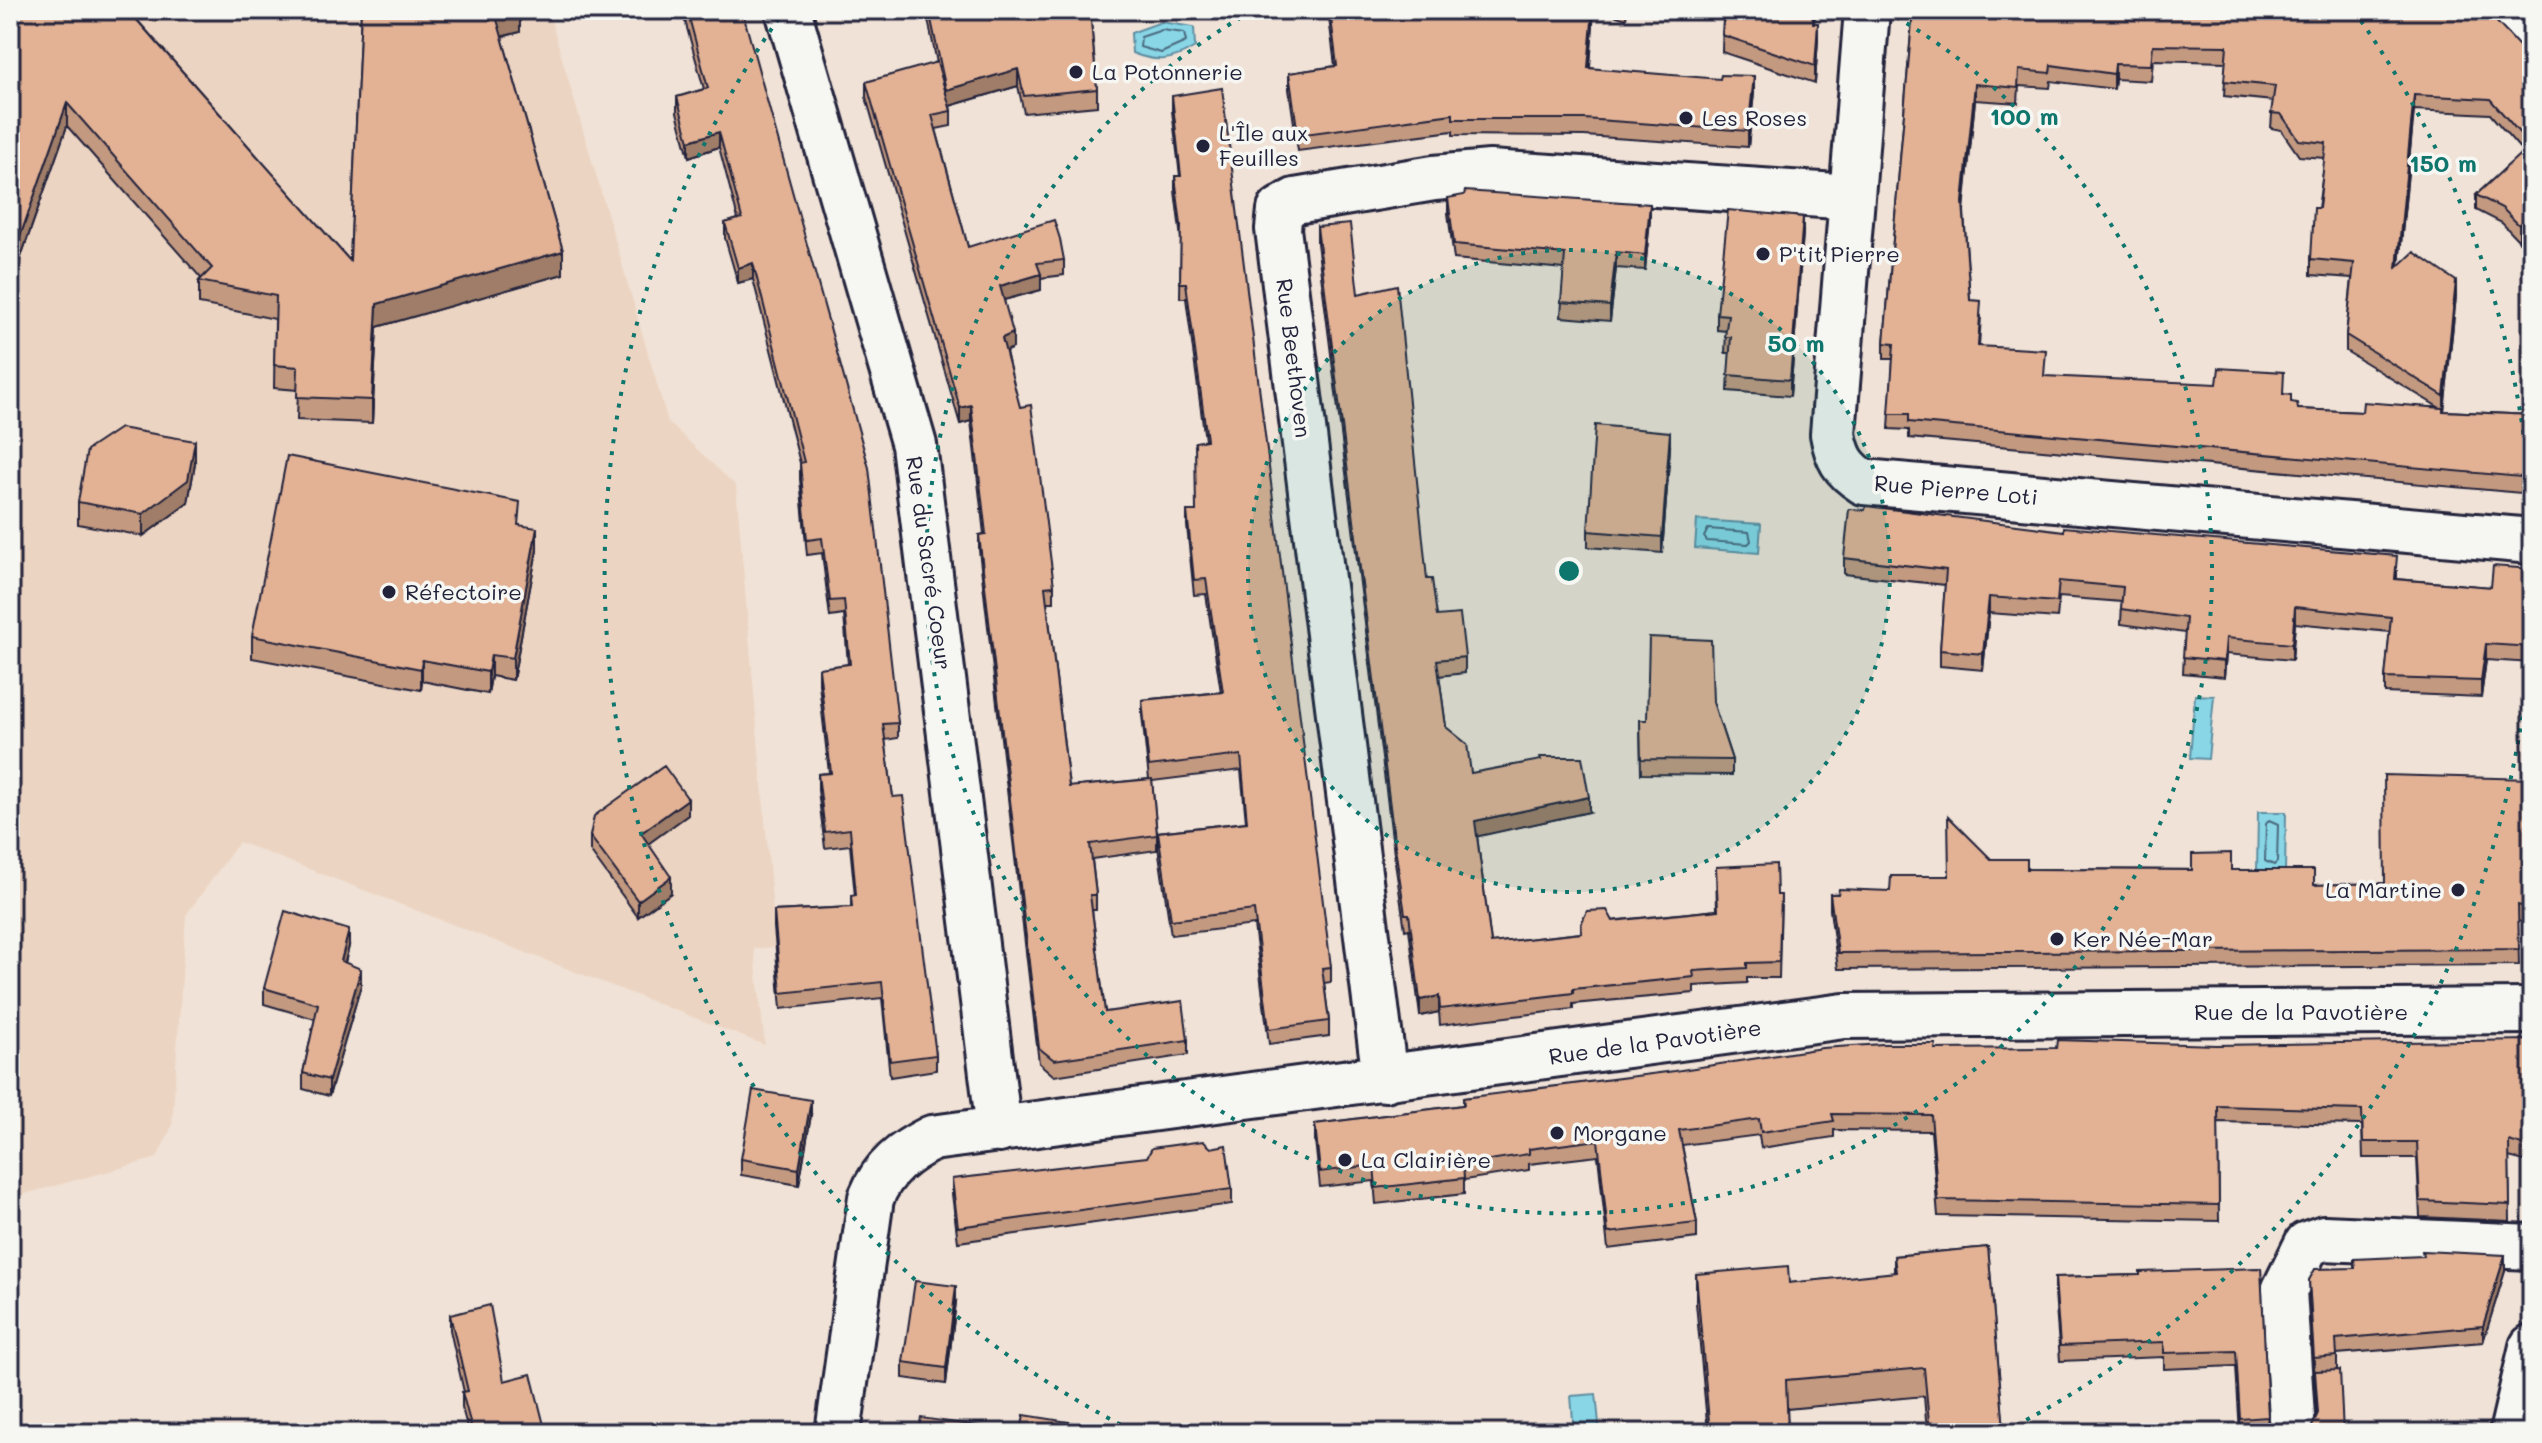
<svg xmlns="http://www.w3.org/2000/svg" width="2542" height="1443" viewBox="0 0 2542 1443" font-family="Mali,sans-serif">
<rect width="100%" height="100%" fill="#f0e2d6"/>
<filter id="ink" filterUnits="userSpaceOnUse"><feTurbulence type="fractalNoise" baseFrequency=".0125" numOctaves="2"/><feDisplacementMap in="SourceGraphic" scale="16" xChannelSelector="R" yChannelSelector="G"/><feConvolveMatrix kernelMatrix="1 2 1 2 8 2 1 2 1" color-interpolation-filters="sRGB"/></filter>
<g filter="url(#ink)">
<!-- built -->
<path fill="#ecd4c2" d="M10,10H548L668,422L736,486L776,947L754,949L765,1045L239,842L186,915L172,1126L157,1158L10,1198Z"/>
<!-- water -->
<path fill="#88d6e6" stroke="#5f8ea2" stroke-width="2" d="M1161,22L1194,27L1195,47C1173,61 1157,63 1132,53L1131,33Z
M1697,520L1761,524L1759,553L1695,548Z
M2195,695L2214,696L2208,759L2190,758Z
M2258,812H2286L2285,873H2257Z
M1596,1394L1600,1433H1574L1571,1396Z"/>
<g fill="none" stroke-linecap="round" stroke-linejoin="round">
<!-- shore -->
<path stroke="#4b6a7f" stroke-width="2" d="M1162,30L1184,33L1186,42L1161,53L1140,47L1141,37Z
M1708,529L1749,532L1751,541L1748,544L1707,541L1704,537Z
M2269,820L2278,824L2277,862L2274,865L2265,861L2266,824Z"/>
<!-- street casing -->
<g stroke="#22223b" stroke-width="50">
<path id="street" d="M788,10L914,445L999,1130
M1867,10L1833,434C1837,457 1843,469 1864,482L2532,541
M2507,10L2532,38
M1385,1079L1278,229L1280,210L1295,201L1434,178L1490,173L1852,197
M838,1433L871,1198C883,1168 904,1152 932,1138L1844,1016L2532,1011
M2293,1433L2284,1291L2307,1244L2324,1238L2532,1247
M2512,1433L2532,1347"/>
</g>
<!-- street -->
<use href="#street" stroke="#f6f6f2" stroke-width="44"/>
</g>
<!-- wall -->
<path fill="#c39980" stroke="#22223b" stroke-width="2" fill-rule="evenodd" d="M10,10H132L130,12L350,261L361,10H520V32L502,37L563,251V274L377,327L372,423L297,420L298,390L274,388L275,319L199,304V281L201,278L67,126L10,288Z
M682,10H742L898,723V738L885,740L893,797L936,1055V1070L890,1077L882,998L781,1009L774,927V911L851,907V896H855L850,845L825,848L818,790V774L829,773L819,684V668L848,664L844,615L830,617L822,553L807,555L800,479V463L753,279L738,283L725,238V223L738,219L719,147L689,157L677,112V97L704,89Z
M926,10H1090L1097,89V106L1024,113L1018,86L950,106L951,111V126L936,129L968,247L1064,260V275L1041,278V290L1004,300L1013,348L1006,351L1054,586V602H1047L1069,787L1149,779L1142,715V700L1221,692L1206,594L1194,595L1187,526V511H1196L1205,440L1186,298H1180L1181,239L1175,191V176H1180L1172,111V96L1331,967V982L1324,983L1329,1021V1036L1269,1044L1254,925L1171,935L1158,847V832L1246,822L1241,770L1152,781L1157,835V850L1092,859L1096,895V910H1092L1105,1012L1188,1040V1055L1054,1076L1039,1063L979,550V535L984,534L971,421L960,424L866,97V82L937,63Z
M1328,10H1594L1590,68L1754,93L1748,147L1584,136L1453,135V131L1298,151L1289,89V73L1335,66Z
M1597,10H1627L1626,19Z
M1646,10H1816L1814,23L1818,39L1815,83L1722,52L1723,18Z
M1913,10L2532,60V228L2519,241L2502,223L2476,210V195L2523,152L2490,114L2414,110L2399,266L2456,296L2444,411L2532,415V494L1909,438V430L1889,429L1893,359H1884V343ZM2153,60L2226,62L2224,96L2273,101L2271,128L2281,130L2299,156L2325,158L2311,259V275L2352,278L2346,335V351L2438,407L2362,412L2298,409L2284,394L2045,377L1979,346L1981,316L1970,300L1964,211L1975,100L2018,103L2019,86L2050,88L2051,81L2114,89L2115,79L2151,81Z
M1448,198L1650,219L1645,270L1616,268L1610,321L1561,317L1564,269L1454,259L1448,213Z
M1317,227L1358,294L1427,579L1437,616L1465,657V673L1439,676L1446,727L1471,773L1589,812L1477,836L1491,943L1581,933V924L1717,910L1716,867L1777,895H1781L1779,978H1747V983L1694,986V993L1573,1004V1009L1440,1025L1439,1012L1420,1016L1409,929L1405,930L1396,869L1317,243Z
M1803,233L1790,396L1728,391L1730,353H1725L1726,331L1717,330V314Z
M1670,448L1662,553L1588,547V531Z
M195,463L188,503L143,536L78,524V502Z
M520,525L537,550L513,680L491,676L488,694L422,681L421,690L252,658V636Z
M2064,531L2397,571V579L2491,587L2532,569V663L2486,660L2481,697L2385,693V678L2390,632L2295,623L2292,660L2226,654L2224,677L2183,673L2185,633L2121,624L2122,602L2059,597L2057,618L1989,613L1983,670L1940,666V650L1945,585L1844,574V558Z
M1713,702L1732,760V775L1641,774L1640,720H1647Z
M2532,779V925L2518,921L2519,965L1838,969L1830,910V894L1890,891L1948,876L1991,859L2027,869L2231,870L2314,885L2385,883Z
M688,815L648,843L671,893L638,917L590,851V836Z
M349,946L345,963L361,985L329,1096L303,1089V1073L315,1019L264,1004V988Z
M1936,1049L2530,1073L2532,1074V1163L2509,1157L2510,1221L2420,1217L2417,1158H2363L2362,1125L2218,1122L2219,1221L1938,1216L1931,1131L1834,1130V1137L1761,1148L1759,1135L1682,1145L1697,1223V1238L1608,1249L1598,1156L1529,1164V1170L1464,1180V1194L1376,1204L1374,1181L1320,1187L1315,1140V1124L1463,1105V1098Z
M811,1115L799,1185L741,1175V1159Z
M952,1179L1232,1189V1204L958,1242L952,1194Z
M1988,1247L2004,1433H1927L1924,1396L1787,1409L1788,1433H1708L1696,1303V1274L1789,1283L1894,1273V1256Z
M2354,1259L2505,1271L2483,1342L2337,1354V1370L2317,1415L2309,1280L2354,1268Z
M2261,1268L2268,1433H2240L2236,1366L2164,1369V1357L2060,1361L2055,1292V1277L2140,1275Z
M956,1302L946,1384L903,1378V1362Z
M450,1315L504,1381L546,1433H469L462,1408V1392H464L450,1330Z"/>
<!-- shaded-wall -->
<path fill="#9f7d68" stroke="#22223b" stroke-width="2" d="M516,10H520V32L496,38V16Z
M845,10H866L845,16Z
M1593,10H1594L1588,84V68Z
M1818,23V39L1815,83V66Z
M2115,64V79L2114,89V74Z
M1018,69V86L946,107V90Z
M1754,76V93L1748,147V131Z
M1975,84V100L1963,217V202Z
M2414,95V110L2397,283V268Z
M67,103V126L10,288V265Z
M719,132V147L689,157V141Z
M1650,204V219L1645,270V255Z
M2532,213V228L2519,241V225Z
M1803,217V233L1790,396V380Z
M563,251V274L377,327L372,423V400L377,304Z
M1616,252V268L1610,321V306Z
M753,263V279L738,283V268Z
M1041,274V290L1000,301V286Z
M2456,281V296L2444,411V396Z
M1013,333V348L1002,353V338Z
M971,405V421L960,424V408Z
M1670,432V448L1662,553V537Z
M195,441V463L188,503L143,536V514Z
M537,528V550L513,680V658Z
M1989,597V613L1983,670V654Z
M2295,607V623L2292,660V644Z
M2226,638V654L2224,677V661Z
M2486,644V660L2481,697V681Z
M491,655V676L488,694V672Z
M422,660V681L421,690V669Z
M1589,797V812L1475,837V821Z
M688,799V815L641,849V833Z
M671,877V893L638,917V901Z
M349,930V946L341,977V961Z
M361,969V985L329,1096V1080Z
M1439,996V1012L1420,1016V1000Z
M811,1100V1115L799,1185V1169Z
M2505,1255V1271L2483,1342V1326Z
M956,1286V1302L946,1384V1368Z"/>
<!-- building -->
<path fill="#e3b295" stroke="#22223b" stroke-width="2" d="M10,10H128L350,261L361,10H516L496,16L563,251L377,304L372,400L297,397L298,367L274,365L276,296L199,281L212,268L67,103L10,265Z
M687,10H742L869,468L898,723L883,724L893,797L903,796L936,1055L890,1061L882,982L781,993L774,911L852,907L851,896L856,895L850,829L825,832L818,774L831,773L819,668L850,664L844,600L830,601L822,538L807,540L800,463L804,462L753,263L738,268L725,223L742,218L719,132L689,141L677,97L708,88Z
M929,10H1090L1097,89L1024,96L1018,69L946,90Z
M1330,10H1593L1588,68L1720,79L1721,75L1754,76L1748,131L1584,119H1453V114L1298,135L1289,73L1337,66Z
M1724,10H1814L1813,23H1818L1815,66L1722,35Z
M1913,10H2425L2493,18L2532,60V213L2519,225L2502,208L2476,195L2530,145L2490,99L2414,95L2397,268L2414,252L2456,281L2444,396L2346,335L2354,263L2311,259L2314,208H2319L2326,143L2299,140L2281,114L2271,113L2275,86L2224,81L2227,46L2153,45L2151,65L2115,64L2114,74L2051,65L2050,73L2019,70L2018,88L1975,84L1963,202L1970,300L1981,301L1978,346L2046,350L2044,376L2217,384L2219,368L2284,372L2283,394L2291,395V402L2297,403L2298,409L2362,412L2363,402L2443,408V411L2532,415V478L1909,422V414H1889L1894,344L1884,343Z
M937,62L951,111L932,115L968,247L1054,220L1060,239L1064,260L1037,263L1041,274L1000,286L1013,333L1002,338L1020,407L1031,405L1054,586L1045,587L1069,787L1152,779L1157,835L1090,844L1096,895H1090L1105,1012L1183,1001L1188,1040L1054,1060L1039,1048L979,535L986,534L971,405L960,408L866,82Z
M1222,88L1331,967L1322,968L1329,1021L1269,1029L1254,910L1171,920L1158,832L1247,822L1241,755L1149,766L1142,700L1223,692L1206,579L1194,580L1187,511H1196L1195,442L1207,440L1186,283H1180L1181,225L1175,176H1181L1172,96Z
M1465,191L1650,204L1645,255L1616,252L1610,306L1561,302L1565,254L1454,244L1448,198L1464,195Z
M1728,210L1803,217L1790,380L1728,375L1731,337H1725L1728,315L1717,314Z
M1350,224L1358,294L1397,285L1427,579H1432L1437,616L1460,614L1465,657L1437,660L1446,727L1467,744L1471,773L1541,760L1540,757H1582L1589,797L1475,821L1491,943L1582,933L1581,924L1587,911L1607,910L1613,921L1718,910L1716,867L1776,864L1777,895H1781L1779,962L1747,963V968L1693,971L1694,977L1573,989V993L1440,1009L1439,996L1420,1000L1409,914H1405L1396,854L1317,227Z
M1595,425L1670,432L1662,537L1588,531Z
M120,428L195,441L188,480L143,514L78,502L87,450Z
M287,456L520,502L518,525L537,528L513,658L491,655L488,672L422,660L421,669L252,636Z
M1866,506L2064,531V527L2397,556L2395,579L2491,587L2493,566L2532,569V647L2486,644L2481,681L2385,678L2391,617L2295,607L2292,644L2226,638L2224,661L2183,657L2186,618L2121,609L2123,587L2059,581L2057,602L1989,597L1983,654L1940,650L1946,570L1844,558L1849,509L1865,510Z
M1649,637L1711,640L1713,702L1732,760L1641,759L1640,720H1647Z
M664,766L688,799L641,833L671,877L638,901L590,836L594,816Z
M2384,775L2532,779V909L2518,905L2519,949L1838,953L1830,894H1838L1839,889L1890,891L1891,876H1949L1948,816L1991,859H2027V869L2192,870V854L2231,853V870H2314V885L2385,883Z
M285,911L349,930L341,961L361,969L329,1080L303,1073L318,1004L264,988Z
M2057,1040L2216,1045L2530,1040V1073L2532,1074V1148L2509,1141L2510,1205L2420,1201L2417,1142H2363L2362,1110L2218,1106L2219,1205L1938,1200L1931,1115L1832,1114L1834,1121L1761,1132L1759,1119L1679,1130L1697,1223L1608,1233L1598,1140L1529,1149V1154L1463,1164L1464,1178L1376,1188L1374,1165L1320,1172L1315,1124L1464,1105L1463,1098L1675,1071L1822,1048L1883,1044H1936L1935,1049L2056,1048Z
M753,1090L811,1100L799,1169L741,1159Z
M1203,1141L1211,1148L1226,1145L1232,1189L958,1227L952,1179L1147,1157L1152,1148Z
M1988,1247L2004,1429L1966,1433H1930L1924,1368L1786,1380L1788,1433H1710L1696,1274L1788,1266L1789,1283L1896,1272L1894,1256Z
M2422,1251L2505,1255L2483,1326L2336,1339L2337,1356L2314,1358L2309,1280L2315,1269L2355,1268L2354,1259L2423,1256Z
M2261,1268L2268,1417L2240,1419L2236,1351L2164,1353V1342L2060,1346L2055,1277L2140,1275V1272Z
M915,1281L956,1286L946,1368L903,1362Z
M490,1305L504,1381L531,1374L546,1433H473L462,1392L468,1391L450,1315Z
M2340,1370L2343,1433H2309L2318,1413L2315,1371Z
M1024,1415L1088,1425L1087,1429L1122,1433H918L921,1418L1021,1432Z"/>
</g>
<!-- distance rings -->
<circle cx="1569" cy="571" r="321" fill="#0f766e" fill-opacity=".12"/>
<g fill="none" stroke="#0f766e" stroke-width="4" stroke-dasharray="4 8">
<circle cx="1569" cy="571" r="321"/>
<path d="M1886 11A643 643 0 1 1 1252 11"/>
<path d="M2532 621A964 964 0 0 1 2007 1430M1131 1430A964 964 0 0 1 784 11M2354 11A964 964 0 0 1 2532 521"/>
</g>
<!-- markers -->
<g fill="#22223b" stroke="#f6f6f2" stroke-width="3">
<circle cx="1076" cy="72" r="8"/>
<circle cx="1686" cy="118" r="8"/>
<circle cx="1203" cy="146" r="8"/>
<circle cx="1763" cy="254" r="8"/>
<circle cx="389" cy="592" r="8"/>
<circle cx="2458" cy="890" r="8"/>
<circle cx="2057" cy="939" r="8"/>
<circle cx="1557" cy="1133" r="8"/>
<circle cx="1345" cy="1160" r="8"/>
</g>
<g text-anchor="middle" stroke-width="7" stroke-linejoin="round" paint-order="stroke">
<!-- poi labels -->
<g font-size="22" fill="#22223b" stroke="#f6f6f2" text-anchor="start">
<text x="1092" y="80">La Potonnerie</text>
<text x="1702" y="126">Les Roses</text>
<text x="1219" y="141">L'Île aux<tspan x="1219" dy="25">Feuilles</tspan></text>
<text x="1779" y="262">P'tit Pierre</text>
<text x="405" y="600">Réfectoire</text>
<text x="2442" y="898" text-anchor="end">La Martine</text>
<text x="2073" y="947">Ker Née-Mar</text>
<text x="1573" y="1141">Morgane</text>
<text x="1361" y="1168">La Clairière</text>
</g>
<!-- street labels -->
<g font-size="22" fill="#22223b" stroke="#f6f6f2">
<text transform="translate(1294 358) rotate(83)" y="8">Rue Beethoven</text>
<text transform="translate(1956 490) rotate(5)" y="8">Rue Pierre Loti</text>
<text transform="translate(929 563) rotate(82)" y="8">Rue du Sacré Coeur</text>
<text x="2301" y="1020">Rue de la Pavotière</text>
<text transform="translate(1655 1042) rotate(-8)" y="8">Rue de la Pavotière</text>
</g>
</g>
<circle cx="1569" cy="571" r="12" fill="#0f766e" stroke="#f6f6f2" stroke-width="4"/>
<g font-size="24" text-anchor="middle" font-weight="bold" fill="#0f766e" stroke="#f6f6f2" stroke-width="7" stroke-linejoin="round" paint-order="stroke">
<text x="2024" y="125">100 m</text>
<text x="2443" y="172">150 m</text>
<text x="1796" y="352">50 m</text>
</g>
<!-- margin -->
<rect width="2542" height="1443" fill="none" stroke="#f6f6f2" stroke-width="40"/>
<rect x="20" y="20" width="2502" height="1403" fill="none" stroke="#22223b" stroke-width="3" filter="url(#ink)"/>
</svg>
